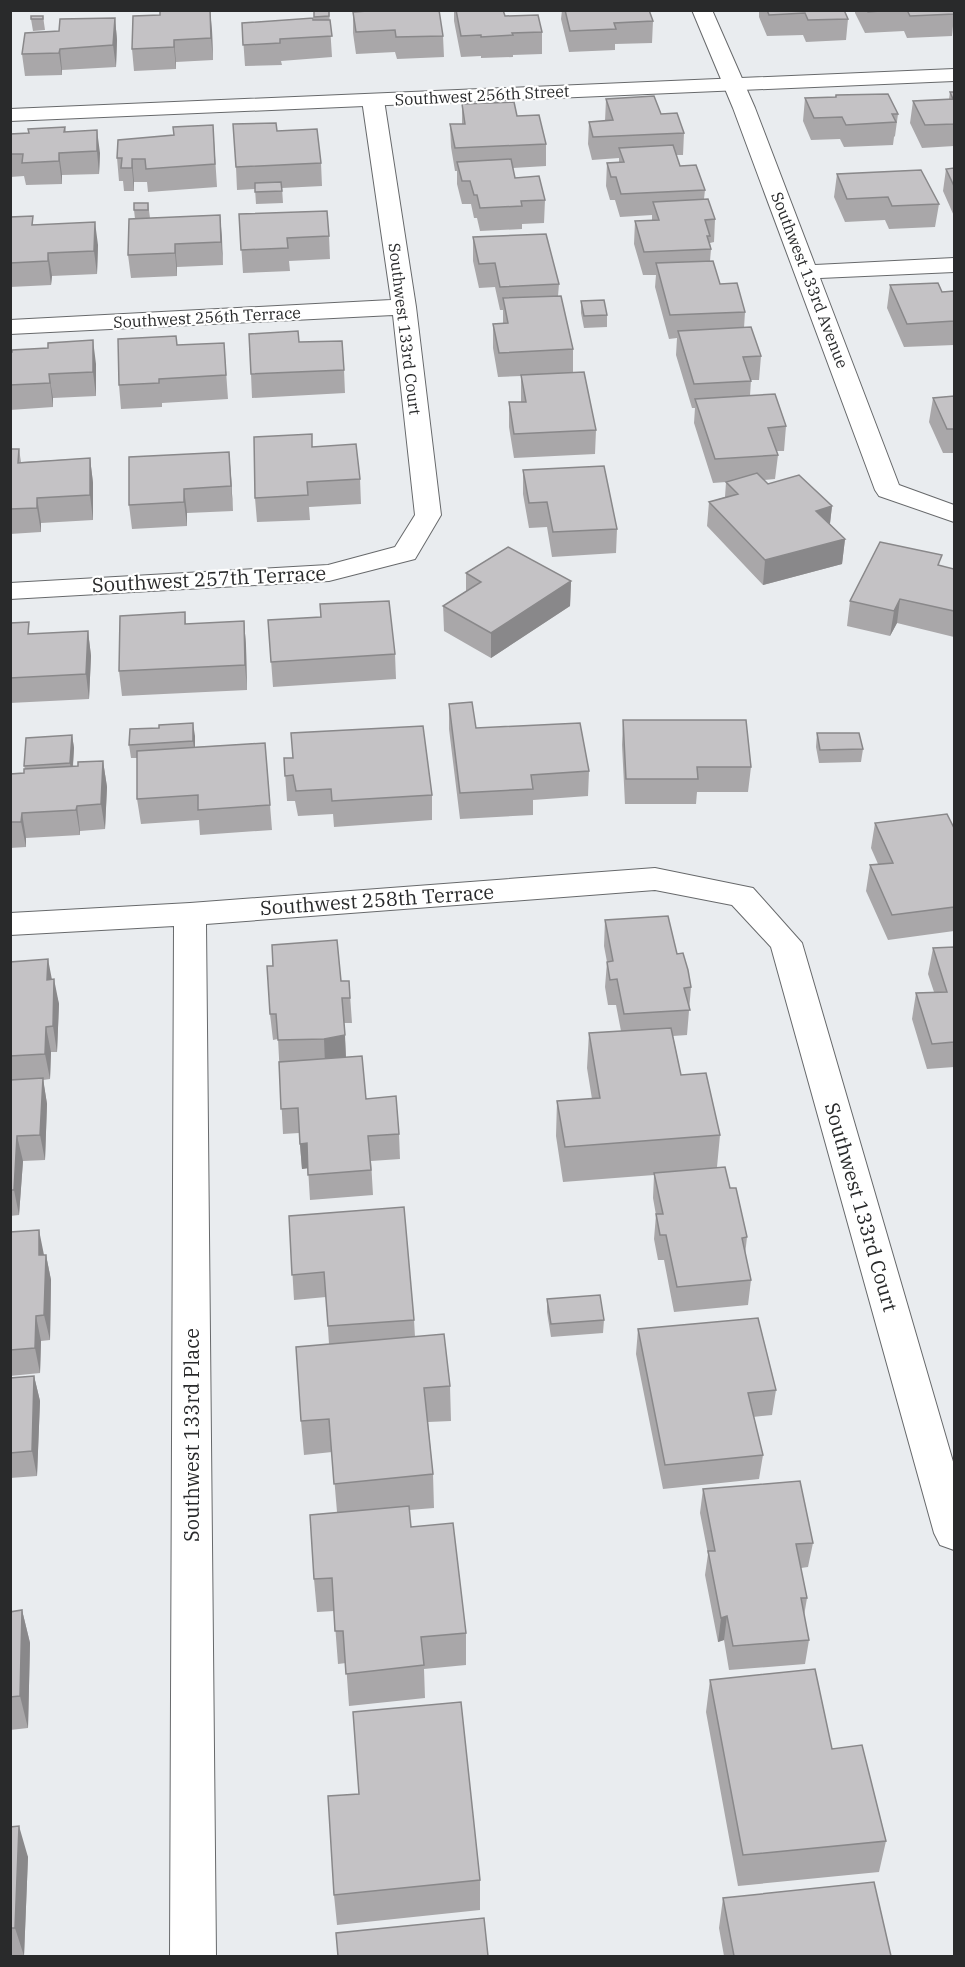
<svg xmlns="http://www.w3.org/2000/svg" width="965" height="1967" viewBox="0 0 965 1967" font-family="'IBM Plex Serif',serif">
<rect width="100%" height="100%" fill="#e9ecef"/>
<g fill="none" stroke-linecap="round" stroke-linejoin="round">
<!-- minor casing -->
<g stroke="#67696b" stroke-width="2">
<path id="minor" d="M692,10H712L755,108L815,265L954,258V272L820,278L899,485L954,505V522L879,496L875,490L733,108Z
M373,94L380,96L384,100L416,307L441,515L415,559L329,581L10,599V583L328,565L395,547L415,515L393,315L10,334V320L391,300L362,100L366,96Z
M655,868L753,888L802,943L954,1465V1550L940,1545L934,1533L771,947L732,905L655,890L206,924L216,1956H170L174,926L10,935V913L190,903Z"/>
</g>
<!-- tertiary casing -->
<g stroke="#67696b" stroke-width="2">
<path id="tertiary" d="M954,69V81L10,121V109Z"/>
</g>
<!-- minor -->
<use href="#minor" fill="#fff" fill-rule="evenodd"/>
<!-- tertiary -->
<use href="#tertiary" fill="#fff" fill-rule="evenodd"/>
</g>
<!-- wall -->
<path fill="#a9a7a9" d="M314,10H329L332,57L281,61L282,65L245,66L242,23L314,20Z
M454,10H503L505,16L542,32V54L513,55V57L481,58V56L461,57L454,21Z
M562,10H649L653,21L652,43L615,44V50L569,52L561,19Z
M759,10H844L848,19L846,40L806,42L803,35L767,36L759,17Z
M855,10H953L954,14V16L952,36L907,38L904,31L865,33L855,13Z
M353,12L443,36L444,57L397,59L395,52L356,54L353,33Z
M43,16L45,30L33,31L31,19Z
M115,18L117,40L116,67L62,70V75L25,76L22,54L59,31Z
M212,30L213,60L176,62V69L134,71L132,49Z
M950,92H954V146L922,148L910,123L913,101L949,99Z
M836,95L898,114L895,136L894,137L893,145L844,147L840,139L811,140L803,121L805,98L835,97Z
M606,99L661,114L684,133L683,155H676L680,166L705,190L704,199L715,219L714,242L710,243L711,249L710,261L720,284L745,312L744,328L761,356L759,380H751L750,396L786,426L784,451H776L778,455L775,479L764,480L768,484L832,506L830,524L845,539L842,564L763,585L707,526L709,502L725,497L726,482L713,483L694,423L695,408H692L676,355L677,338L669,339L655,287L656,275H643L634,244L635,221L652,220V215L620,217L615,200H610L606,186L607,163L619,162V158L592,160L588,144L589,122L605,121Z
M462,104L517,116L546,144V166L513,168L515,178L545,200L544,223L522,224V229L480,231L477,218H474L471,204H462L457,184V171H455L451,147L450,124H462Z
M213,125L217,187L148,192L147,182H134V191H124L123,181H119L117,158L174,135Z
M65,127L66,132L100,153L99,174L62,175V184L26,185L24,176L10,177V134L29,133Z
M277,131L321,163L322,186L282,188L283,203L256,204L255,189L237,190L236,167Z
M954,168V216L943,191L946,169Z
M837,174L939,204L935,227L889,229L885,220L845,222L834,197Z
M148,203L150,218L220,215L223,265L177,267V276L131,278L128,255L135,219L134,210Z
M239,214L329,236L330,259L289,261L290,271L243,273Z
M10,217L98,245L97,274L52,276L51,285L10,287Z
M473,237L559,284L558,296L573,349V372L596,430L595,454L514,458L509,427V402H521V376L498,377L493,348V324L503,323V310H500L495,287L479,288L473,261Z
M890,285L942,292L954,291V345L904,347L887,308Z
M581,301L607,315V327L584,328L581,313Z
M224,343L228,399L162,403V407L121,409L119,385Z
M10,352L96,364V396L53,398V407L10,410Z
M344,370L345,393L252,398L251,374Z
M954,396V453H943L929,422L933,398Z
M312,447L360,479L361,504L309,507L310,520L257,522L255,498Z
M10,449H19L21,462L90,458L93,483V520L41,523V532L10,534Z
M129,457L231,476L233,511L187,513V526L132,529L129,505Z
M523,470L617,529L616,553L552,557L547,527L529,528L523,494Z
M941,566L954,569V637L897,623L890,636L847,626L850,601Z
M466,573L571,581L570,606L491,658L444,631L443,606L466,591Z
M185,612L186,624L244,621L246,646L247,690L122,696L119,671Z
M268,620L395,654L396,679L273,687Z
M10,623L31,634L88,631L91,656L89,699L10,703Z
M449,704L476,728L589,771L588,796L533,800V815L460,819L449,729Z
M623,720L751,767L748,792H697L696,804H625L622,745Z
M817,733L863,749L861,762L819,763L816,747Z
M72,735L74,748L73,767L103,761L107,787L105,829L80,831V835L26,838V847L10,848V774L24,773L25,769L24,766Z
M195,736V747L265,743L272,830L200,835L199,820L141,824L137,799V758H131L129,745Z
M284,758L432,795V820L334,827L333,814L298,816L295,801H287Z
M875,823L954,828V931L888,940L866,891L870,865L878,864L871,848Z
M605,920L677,954L691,987L687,1035L673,1036L681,1075L720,1135L717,1167L730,1188L747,1237L745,1255L751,1280L748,1305L674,1312L664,1260H658L654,1239L656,1215L653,1198L654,1175L563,1182L556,1136L557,1101L592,1099L587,1068L589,1033L621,1031L616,1005H608L605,987L607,962L604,946Z
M954,947V1067L927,1069L912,1019L916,993L934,992L928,974L933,948Z
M10,962L52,979L59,1004L57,1052H51L50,1079L43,1080L47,1104L45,1160L23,1161L19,1215L10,1216Z
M341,981H349L352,1023H344L346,1057L366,1099L399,1134L400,1159L371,1161L373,1195L310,1200L308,1168L302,1169L299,1133L283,1134L278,1039L273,1040L270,1014Z
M289,1216L414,1320L415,1337L450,1386L451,1421L428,1422L433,1474L434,1508L409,1510L411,1527L466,1633V1665L424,1669L425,1698L349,1706L346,1663L338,1664L334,1611L317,1612L314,1579L337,1512L332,1452L304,1455L301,1421L329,1344L326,1297L294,1300Z
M10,1232L44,1255H46L51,1280L50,1340L41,1341L40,1373L10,1376Z
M547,1299L604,1320L603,1333L551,1337L547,1312Z
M638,1329L776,1390L772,1415L753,1417L763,1455L759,1479L663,1489L636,1354Z
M34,1376L40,1401L37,1476L10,1478V1378Z
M703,1489L813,1543L808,1567L801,1568L807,1598L804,1616L809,1640L805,1664L729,1670L724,1640L718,1642L705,1575L708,1554L700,1513Z
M22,1610L30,1643L28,1728L10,1730V1612Z
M710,1680L832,1749L886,1841L879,1872L738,1886L706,1712Z
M359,1794L480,1880V1910L337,1925L334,1895Z
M10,1827L28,1857L24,1956H10Z
M723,1898L891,1956H724L719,1928Z"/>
<!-- shaded-wall -->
<path fill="#89888a" d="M210,10L212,30L213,60L211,38Z
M115,18L117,40L116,67L113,45Z
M174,40L176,62V69L174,47Z
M60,49L62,70V75L59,53Z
M97,130L100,153L99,174L97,151Z
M59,153L62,175V184L59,161Z
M132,159L134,182V191L132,168Z
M220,215L222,238L223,265L221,242Z
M95,222L98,245L97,274L94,251Z
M175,244L177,267V276L175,253Z
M48,253L52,276L51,285L48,261Z
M93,340L96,364V396L93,372Z
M49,374L53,398V407L50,383Z
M229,452L231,476L233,511L231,486Z
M90,458L93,483V520L90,495Z
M184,489L187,513V526L184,502Z
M37,498L41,523V532L37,508Z
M832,506L829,531L816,511Z
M845,539L842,564L763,585L765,560Z
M571,581L570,606L491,658V633Z
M900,599L897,623L890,636L894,611Z
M244,621L246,646L247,690L245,665Z
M88,631L91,656L89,699L86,674Z
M193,723L195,736V755L193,741Z
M72,735L74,748L72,777L70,763Z
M103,761L107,787L105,829L101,804Z
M77,806L80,831V835L76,810Z
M22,813L26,838V847L21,822Z
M48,959L53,985L47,980Z
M54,979L59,1004L57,1052L53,1026Z
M46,1027L51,1052L50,1079L45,1054Z
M345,1035L346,1060L325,1064L324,1039Z
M43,1078L47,1104L45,1160L40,1135Z
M17,1136L23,1161L19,1215L14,1190Z
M307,1143L309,1168L302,1169L300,1144Z
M39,1230L44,1255H39Z
M46,1255L51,1280L50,1340L44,1315Z
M36,1316L41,1341L40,1373L35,1348Z
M34,1376L40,1401L37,1476L32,1451Z
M22,1610L30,1643L28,1728L20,1696Z
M727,1616L724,1640L718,1642L721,1618Z
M19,1826L28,1857L24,1956L15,1928Z"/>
<!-- building -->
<path fill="#c4c2c5" stroke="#89888a" stroke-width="1.5" d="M172,10H210L211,38L174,40V47L132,49L133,16L160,15V11Z
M314,10H329V16L314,17Z
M383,10H439L443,36L396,37L395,30L356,32L353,12Z
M456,10H503L505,16L538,15L542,32L512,33L513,35L481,37V35L461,36Z
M565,10H649L653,21L614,23L616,29L570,31Z
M767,10H844L848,19L808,20L805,13L769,15Z
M867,10H893L868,12Z
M907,10H953L954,14L910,16Z
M31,16H43V19H31Z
M115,18L113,45L60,49L59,53L22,54L25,33L59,31L60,19Z
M313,18V20H330L332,36L280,39V43L243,45L242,23Z
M950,92H954V124L925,125L913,101L953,99Z
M888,94L898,114H892L896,122L846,125L842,117L814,118L805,98L836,97V95Z
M654,96L661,114L677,113L684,133L593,137L589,122L613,120L606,99Z
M514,102L517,116L539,115L546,144L455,148L450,124H465L462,104Z
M276,123L277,131L317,129L321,163L236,167L233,124Z
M213,125L215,164L146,169L145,159H132V168H121L122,158H117L118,140L174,135L173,127Z
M65,127L64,132L97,130V151L59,153V161L22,163L23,154H10V134L29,133L28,129Z
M673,145L680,166L696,165L705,190L621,194L616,177H611L607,163L624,162L619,148Z
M511,159L515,178L539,176L545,200L521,201L522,206L480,208L477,195H474L470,181H462L457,162Z
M954,168V186L946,169Z
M921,170L939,204L892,206L888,197L847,199L837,174Z
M281,182L282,191L255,192V183Z
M708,199L715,219L705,220L710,236H707L711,249L644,252L635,221L659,220L653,202Z
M134,203H148V210H134Z
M327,211L329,236L287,238L288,248L241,250L239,214Z
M220,215L221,242L175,244V253L128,255L129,219Z
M33,216L32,225L95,222L94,251L48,253V261L10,263V217Z
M546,234L559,284L500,287L495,263L479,264L473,237Z
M713,261L720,284L737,283L745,312L670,315L656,263Z
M938,283L942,292L954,291V321L907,324L890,285Z
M561,296L573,349L499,353L493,324L508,323L503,298Z
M604,300L607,315L584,316L581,301Z
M751,327L761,356L743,357L751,381L694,384L678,331Z
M298,331L299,342L342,341L344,370L251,374L249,334Z
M176,336L177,345L224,343L226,375L159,379V383L119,385L118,339Z
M93,340V372L49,374L50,383L10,385V352H12V350L48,348V343Z
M584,372L596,430L514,434L509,402H526L521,375Z
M775,394L786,426L768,428L778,455L715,459L695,399Z
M954,396V429H947L933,398Z
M312,434V447L356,444L360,479L307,482L308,495L255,498L254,437Z
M10,449H19L18,463L90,458V495L37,498V508L10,509Z
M229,452L231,486L184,489V502L129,505V457Z
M604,466L617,529L553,532L547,502L529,503L523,470Z
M757,473L768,484L799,475L832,506L816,511L845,539L765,560L709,502L738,494L726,482Z
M880,542L942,555L938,565L954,569V611L900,599L894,611L850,601Z
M508,547L571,581L491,633L443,606L481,582L466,573Z
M389,601L395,654L271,662L268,620L321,617L320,604Z
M185,612V624L244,621L245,665L119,671L120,616Z
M29,622L28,634L88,631L86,674L10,678V623Z
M472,702L476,728L580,723L589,771L531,775L533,789L460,793L449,704Z
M623,720H746L751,767H697L698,779H626Z
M193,723V741L129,745L130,729L159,728V725Z
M423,726L432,795L332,801L331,789L296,791L293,775L285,776L284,758H293L291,733Z
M817,733H859L863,749L820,750Z
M72,735L70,763L24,766L26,738Z
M265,743L270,805L198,810V795L137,799V751Z
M103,761L101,804L77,806L76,810L22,813L21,822H10V774L24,773V769L78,766V762Z
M947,814L954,828V907L892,915L870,865L893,863L875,823Z
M668,916L677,954L683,953L688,970L691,987L684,988L690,1010L624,1014L617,979L610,980L607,962L613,961L605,920Z
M337,940L341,981H349L350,998H342L345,1035L324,1039L278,1040L276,1014H270L267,966H273L272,945Z
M954,947V1042L932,1044L916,993L947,992L933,948Z
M48,959L47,980L54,979L53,1026L46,1027L45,1054L10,1056V962Z
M671,1028L681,1075L706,1073L720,1135L565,1147L557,1101L600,1098L589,1033Z
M362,1056L366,1099L396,1096L399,1134L368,1136L371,1170L308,1175L307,1143L300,1144L298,1108L281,1109L279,1062Z
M43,1078L40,1135L17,1136L14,1190H10V1080Z
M725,1167L730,1188H736L747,1237L742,1238L751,1280L677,1287L666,1235H660L656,1214H663L654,1173Z
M404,1207L414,1320L328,1326L324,1272L292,1275L289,1216Z
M39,1230V1255H46L44,1315L36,1316L35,1348L10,1350V1232Z
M600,1295L604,1320L551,1324L547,1299Z
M758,1318L776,1390L748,1393L763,1455L665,1465L638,1329Z
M444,1334L450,1386L424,1388L433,1474L334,1484L329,1419L301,1421L296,1347Z
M34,1376L32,1451L10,1453V1378Z
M800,1481L813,1543L796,1544L807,1598H801L809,1640L733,1646L727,1616L721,1618L708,1551H715L703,1489Z
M409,1506L411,1527L453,1523L466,1633L421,1637L424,1665L346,1674L343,1631H335L332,1578L314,1579L310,1515Z
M22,1610L20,1696L10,1697V1612Z
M815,1669L832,1749L862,1745L886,1841L743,1855L710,1680Z
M461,1702L480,1880L334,1895L328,1796L359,1794L353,1712Z
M19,1826L15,1928H10V1827Z
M874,1882L891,1956H734L723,1898Z
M484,1918L488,1956H338L336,1933Z"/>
<g text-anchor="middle" stroke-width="4.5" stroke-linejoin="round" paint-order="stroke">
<!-- far-street labels -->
<g font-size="16" fill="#292a2b" stroke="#fff">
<text transform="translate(482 95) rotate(-3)" y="6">Southwest 256th Street</text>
<text transform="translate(810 280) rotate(69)" y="6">Southwest 133rd Avenue</text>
<text transform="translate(207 317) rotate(-3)" y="6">Southwest 256th Terrace</text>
<text transform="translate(405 329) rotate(83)" y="6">Southwest 133rd Court</text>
</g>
<!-- street labels -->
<g font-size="20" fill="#292a2b" stroke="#fff">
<text transform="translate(209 579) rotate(-3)" y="7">Southwest 257th Terrace</text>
<text transform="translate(377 900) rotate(-4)" y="7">Southwest 258th Terrace</text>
<text transform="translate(861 1207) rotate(74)" y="7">Southwest 133rd Court</text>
<text transform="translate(192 1435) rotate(-90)" y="7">Southwest 133rd Place</text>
</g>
</g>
<!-- border -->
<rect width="965" height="1967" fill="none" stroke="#292a2b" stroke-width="24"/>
</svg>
